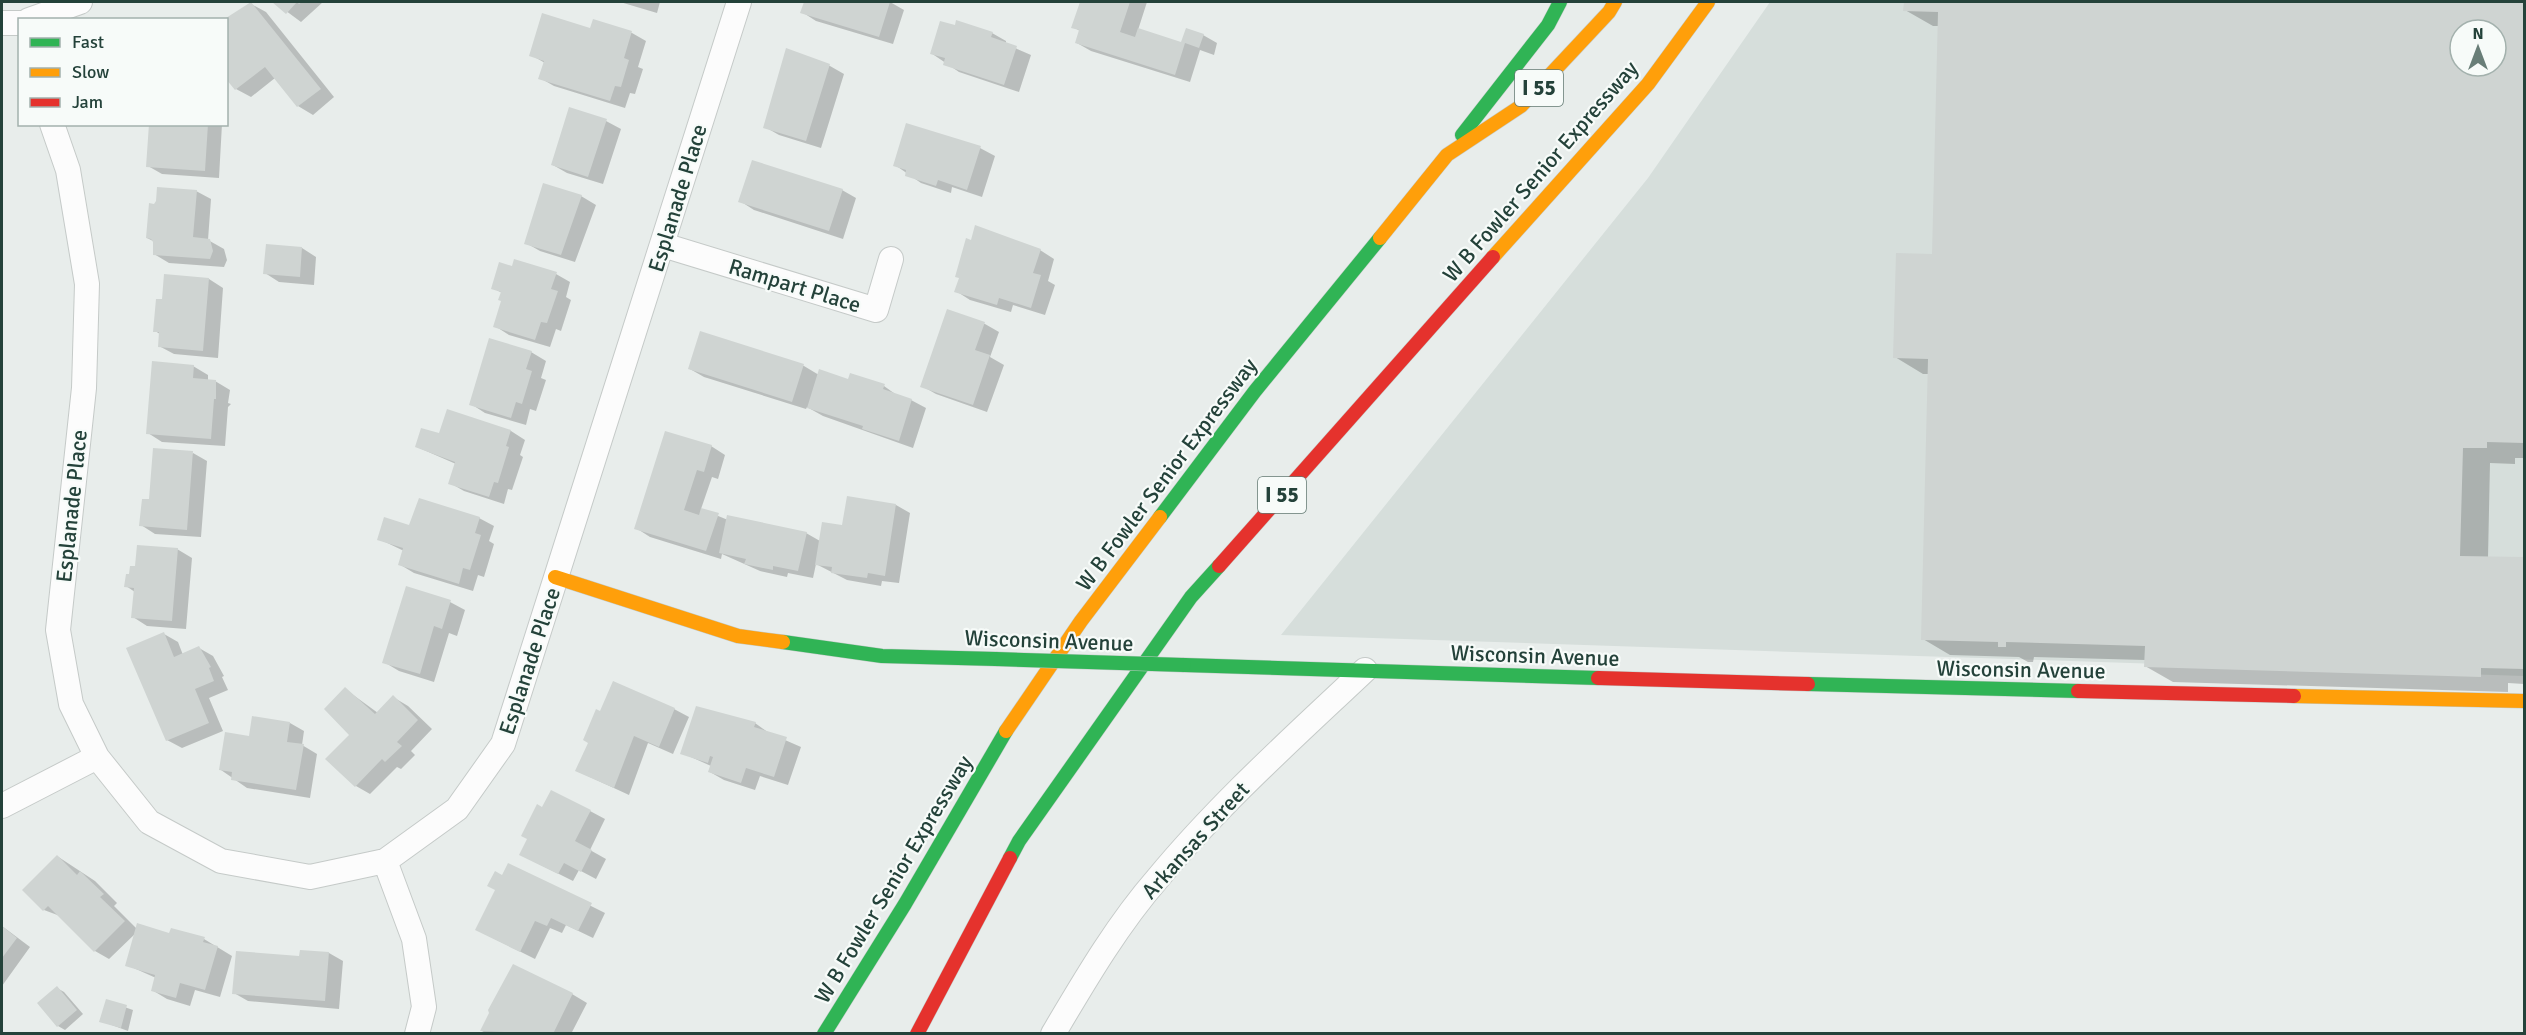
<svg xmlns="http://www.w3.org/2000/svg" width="2526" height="1035" viewBox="0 0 2526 1035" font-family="Signika,sans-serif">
<rect width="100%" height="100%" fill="#e8edeb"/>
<!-- built -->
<path fill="#d6dedb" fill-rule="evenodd" d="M1770,2H2524V676L1281,635L1648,178ZM2460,30H2496V66H2460Z"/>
<!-- shadow -->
<path fill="#0003" fill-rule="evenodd" d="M274,2H323L301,22Z
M620,2H660L657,13Z
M805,2H890L904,10L893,44L816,21L802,12Z
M1081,2H1147L1138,30L1182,44L1203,35L1217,43L1214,55L1200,50L1190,82L1091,51L1077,43L1080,31L1073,27Z
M1905,2H2524V458H2515V464L2490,463L2488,558L2524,559V684L2508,683V692L2173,682L2145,666V660L2034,657L2033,662H2028L2019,657L1950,655L1923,639L1930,374H1923L1895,357L1933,256L1939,26H1933L1905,10ZM2460,30H2496V66H2460Z
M251,4L266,12L334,97L313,115L298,106L275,78L251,97L236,89Z
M594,21L632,33L646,41L638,67L643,69L635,94L630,93L625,108L554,86L540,78L545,63L531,55L591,30Z
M992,33L1006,41V44L1031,55L1019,92L959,72L931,53Z
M787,50L830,66L844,74L821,148L779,135L765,127Z
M606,121L621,129L603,184L567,173L553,165Z
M151,124H222L219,178L162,174L148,166Z
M980,148L995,156L982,197L952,187L951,193L921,183L895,165Z
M842,190L856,198L843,239L754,210L740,201Z
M196,191L211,199L208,240L224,249L227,260L224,267L169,263L154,254L155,242L147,238L155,205Z
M581,196L596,205L575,262L540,251L526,243Z
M302,248L316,257L314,285L279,282L265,273Z
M1040,250L1054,259L1048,281L1055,285L1045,315L1013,305L1011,312L970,300L956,291Z
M513,268L556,274L570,282L566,297L571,300L561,331L556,329L550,347L509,335L495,326L503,300L502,293L493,288Z
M209,279L223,288L218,358L174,354L159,346L160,334L155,331L163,301Z
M948,311L985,324L999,332L990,357L1004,365L987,412L936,394L922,386Z
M701,333L804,366L819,375L884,386L898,396L911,400L926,408L913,448L823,416L807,407L806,409L704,377L690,369Z
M531,352L546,361L541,378L546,380L536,411L530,409L526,425L485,413L471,404Z
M193,366L208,375V381H215L230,390L228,403L231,404L228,407L225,446L162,442L148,433Z
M448,411L511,431L525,440L520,455L523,457L512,490L508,489L504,504L464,491L450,483L456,464L417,447L440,435Z
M711,446L725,455L718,479L712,477L701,509L728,520L806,533L820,541L843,527L896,505L910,513L899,583L882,581L881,586L847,580L816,564L813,578L788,573L787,577L760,571L722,554L721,559L650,537L636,528Z
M193,453L207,461L201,537L155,534L141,525L150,501Z
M479,518L494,526L489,541L494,544L484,577L478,575L473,591L414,573L399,564L404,551L379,539L410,527Z
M177,549L192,558L186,629L147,626L133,617L135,592L126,586Z
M450,602L465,610L457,636L449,633L434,682L399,671L384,662Z
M164,634L178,642L183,655L199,648L213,656L224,676L222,677L228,690L209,698L223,731L182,748L167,740Z
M345,689L378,713L393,697L408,706L432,729L411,751L415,755L401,769L397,767L370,794L356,786Z
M674,709L689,717L673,754L648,743L629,795L577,771Z
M290,723L304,731L302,745L317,754L310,798L247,788L221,770Z
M755,723L769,733L801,747L788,785L760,776L755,790L724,780L710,772L711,766L682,753Z
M543,809L590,811L605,819L590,850L606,859L596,879L579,870L573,881L535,862Z
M57,856L95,881L117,903L114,906L137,929L170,935L172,930L204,939L232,956L220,997L195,990L190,1006L167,999L152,990L156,978L127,965L137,932L109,959L95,951L60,916L44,910Z
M509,865L605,913L593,938L566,925L562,933L550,928L535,959L477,930Z
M2,926L30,947L2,986Z
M329,953L343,961L339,1009L248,1001L234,993L300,958Z
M57,988L64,992L83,1014L65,1030L58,1026Z
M572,994L587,1003L571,1034H487L482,1031Z
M107,1001L133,1010L128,1031L101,1021Z"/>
<!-- building -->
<path fill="#cfd4d2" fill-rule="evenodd" d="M251,2L321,89L297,107L265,67L235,90L226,79V18Z
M272,2H302L299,4L297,2L286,14Z
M804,2H890L879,37L800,13Z
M1080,2H1130L1120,32L1135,37L1138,28L1181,42L1186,28L1204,34L1199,48L1185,43L1175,75L1075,43L1079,30L1071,28Z
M1904,2H2524V443L2487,442V448H2463L2460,556L2524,557V669L2481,668V677L2144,667L2145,646L2006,642V647H1998V642L1921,640L1928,359L1893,358L1896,253L1932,254L1938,12L1903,11ZM2460,30H2496V66H2460Z
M542,13L590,28L593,19L632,31L624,58L629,60L621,87L615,86L610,101L538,79L544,61L529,56Z
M956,20L993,32L991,37L1017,46L1004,85L943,65L945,58L930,54L940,21L955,25Z
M786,48L830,64L806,141L763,128Z
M569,107L607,119L588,177L551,165Z
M906,123L981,146L967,190L938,180L936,186L905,176L906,170L893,166Z
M149,124H208L205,171L146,167Z
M752,160L843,189L829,231L738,202Z
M543,183L582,195L561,255L524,244Z
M157,187L197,190L193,237L210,239L213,251L210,259L153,255V242L151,239L146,238L149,203L154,204L156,201Z
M975,225L1041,249L1033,273L1041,275L1031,308L999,298L997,305L954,292L959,278L955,277L966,238L971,240Z
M266,244L302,247L300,277L263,274Z
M514,259L557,272L551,289L558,291L547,323L541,322L535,340L493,327L501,301L498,300L501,292L491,289L499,262L512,266Z
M164,274L209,278L203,351L158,347L159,332H153L156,299H162Z
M947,309L985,322L975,350L990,355L973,405L920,387Z
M700,331L804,364L792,402L688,369Z
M489,338L532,351L526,369L532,371L522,404L516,402L511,418L469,405Z
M152,361L194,365L193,378L216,380V399H214L211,439L146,434Z
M819,369L848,379L850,373L885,384L883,389L912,399L899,441L862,429L863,426L807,408Z
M447,409L511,430L506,446L509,447L498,483L494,482L489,497L448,484L455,462L415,447L421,428L439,433Z
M665,431L712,445L704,472L697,470L684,510L699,515L701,508L719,513L706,551L634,529Z
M153,448L193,451L187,530L139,526L142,499H149Z
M847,496L896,504L885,576L868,573L867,578L831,573L832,567L815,565L822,522L842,525Z
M419,498L480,517L475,533L481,535L470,570L463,568L459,584L398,565L403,548L377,540L384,517L409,525Z
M727,515L807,532L798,571L773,566V570L744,564L746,559L719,553Z
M137,545L178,548L172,621L131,618L134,588L124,587L126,574H129L130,566H135Z
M406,586L451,600L442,629L434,626L420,674L382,663Z
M164,632L174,657L199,646L211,667L209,668L214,681L195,689L209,723L166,741L126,648Z
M613,681L675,708L659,747L634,736L614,788L575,771L588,743L583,740L596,709L600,711Z
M345,687L375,714L393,695L418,720L397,742L402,746L385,762L382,759L355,787L325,759L349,735L324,709Z
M696,706L756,722L754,727L787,737L774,777L746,768L741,783L708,772L713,757L710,756L708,763L680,754Z
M252,716L290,722L287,742L304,744L296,790L231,780L232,772L219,770L225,732L249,736Z
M551,790L591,810L575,841L592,850L581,872L564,863L558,874L519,855L527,839L521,836L537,804L542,807Z
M57,855L77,875L80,871L104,894L100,897L125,921L94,952L48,906L43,911L22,890Z
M508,863L592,903L578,931L551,918L547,926L535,921L520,952L475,930L495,890L487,886L495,871L502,875Z
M137,923L169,933L171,928L205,937L203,942L218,946L205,990L180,983L176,998L151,991L155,975L125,966Z
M2,926L17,938L2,958Z
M300,950L329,952L325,1001L232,994L236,951L299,956Z
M513,964L573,993L553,1034L480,1031L489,1013L488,1010Z
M57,986L77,1010L57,1027L37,1003Z
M106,999L127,1005L121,1028L99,1022Z"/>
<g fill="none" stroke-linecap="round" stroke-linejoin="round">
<!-- street casing -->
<g stroke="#c5cac8" stroke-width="26">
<path id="street" d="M29,20L80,2
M2,23H20
M52,124L68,170L87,284L84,388L58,630L71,704L97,757L149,822L221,861L310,877L385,861L457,809L503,744L739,2
M663,245L876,310L891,259
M2,806L97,757
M385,861L414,939L424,1007L417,1034
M1053,1034C1085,980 1117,925 1158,878C1220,803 1294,737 1365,670"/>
</g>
<!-- fast casing -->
<g stroke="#c3cbc8" stroke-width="15">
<path id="fast" d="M1462,135L1548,25L1560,2
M1160,517L1255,391L1380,238
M783,642L882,656L996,659
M1184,665L1598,678
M1808,684L2078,691
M1010,858L1019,841L1191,597L1219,566
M824,1034L905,904L1006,731"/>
</g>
<!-- slow casing -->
<g stroke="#c3cbc8" stroke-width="15">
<path id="slow" d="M1380,238L1447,155L1521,106L1609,12L1615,2
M1493,257L1648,84L1708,2
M555,577L738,636L783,642
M2294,696L2524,701
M1006,731L1081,621L1160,517"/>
</g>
<!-- jam casing -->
<g stroke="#c3cbc8" stroke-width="15">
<path id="jam" d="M1219,566L1493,257
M1598,678L1808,684
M2078,691L2294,696
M917,1034L1010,858"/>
</g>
<!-- street -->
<use href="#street" stroke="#fcfcfc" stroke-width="24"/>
<!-- fast -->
<use href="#fast" stroke="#30b455" stroke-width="14"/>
<!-- slow -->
<use href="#slow" stroke="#ff9f0a" stroke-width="14"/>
<!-- jam -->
<use href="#jam" stroke="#e5322d" stroke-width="14"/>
<!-- fast-bridge casing -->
<g stroke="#c3cbc8" stroke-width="15" stroke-linecap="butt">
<path id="fast-bridge" d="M996,659L1184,665"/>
</g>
<!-- fast-bridge -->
<use href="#fast-bridge" stroke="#30b455" stroke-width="14"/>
</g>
<g text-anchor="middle" stroke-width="4.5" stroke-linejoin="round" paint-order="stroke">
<!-- shield labels -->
<g fill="#f7fbf9" stroke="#637a73" stroke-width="1.5">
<rect x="1515" y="70" width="48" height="36" rx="4.5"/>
<rect x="1258" y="477" width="48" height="36" rx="4.5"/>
</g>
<g font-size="21" font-weight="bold" fill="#24423a">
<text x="1539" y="95">I 55</text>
<text x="1282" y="502">I 55</text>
</g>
<!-- street labels -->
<g font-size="22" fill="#24423a" stroke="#f7fbf9">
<text transform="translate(1540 171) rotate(-49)" y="8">W B Fowler Senior Expressway</text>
<text transform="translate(677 198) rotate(-73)" y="8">Esplanade Place</text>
<text transform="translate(795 285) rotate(17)" y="8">Rampart Place</text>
<text transform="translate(1166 474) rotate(-53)" y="8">W B Fowler Senior Expressway</text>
<text transform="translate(71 506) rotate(-84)" y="8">Esplanade Place</text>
<text transform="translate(1049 640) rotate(2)" y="8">Wisconsin Avenue</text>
<text transform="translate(1535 655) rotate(2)" y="8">Wisconsin Avenue</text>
<text transform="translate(529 661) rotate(-72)" y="8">Esplanade Place</text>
<text transform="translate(2021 669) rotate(1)" y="8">Wisconsin Avenue</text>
<text transform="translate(1195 840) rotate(-48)" y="8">Arkansas Street</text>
<text transform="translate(893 879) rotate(-59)" y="8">W B Fowler Senior Expressway</text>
</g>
</g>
<!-- border -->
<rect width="2526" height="1035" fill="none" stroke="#24423a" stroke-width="6"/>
<!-- legend -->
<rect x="18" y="18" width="210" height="108" fill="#f7fbf9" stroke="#a3b1ad" stroke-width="1.5"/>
<rect x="30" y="38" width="30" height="9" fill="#30b455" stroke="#a3b1ad" stroke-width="1.5"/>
<text x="72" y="48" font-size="18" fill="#24423a">Fast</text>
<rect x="30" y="68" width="30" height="9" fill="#ff9f0a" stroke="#a3b1ad" stroke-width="1.5"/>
<text x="72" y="78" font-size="18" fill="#24423a">Slow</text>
<rect x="30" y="98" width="30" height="9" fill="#e5322d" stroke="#a3b1ad" stroke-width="1.5"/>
<text x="72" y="108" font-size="18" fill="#24423a">Jam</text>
<!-- north arrow -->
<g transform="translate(2478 48)"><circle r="28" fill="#f7fbf9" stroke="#a3b1ad" stroke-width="1.5"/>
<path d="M0-4.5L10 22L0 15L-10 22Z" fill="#697e78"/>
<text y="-9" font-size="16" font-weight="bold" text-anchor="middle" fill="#24423a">N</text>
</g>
</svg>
